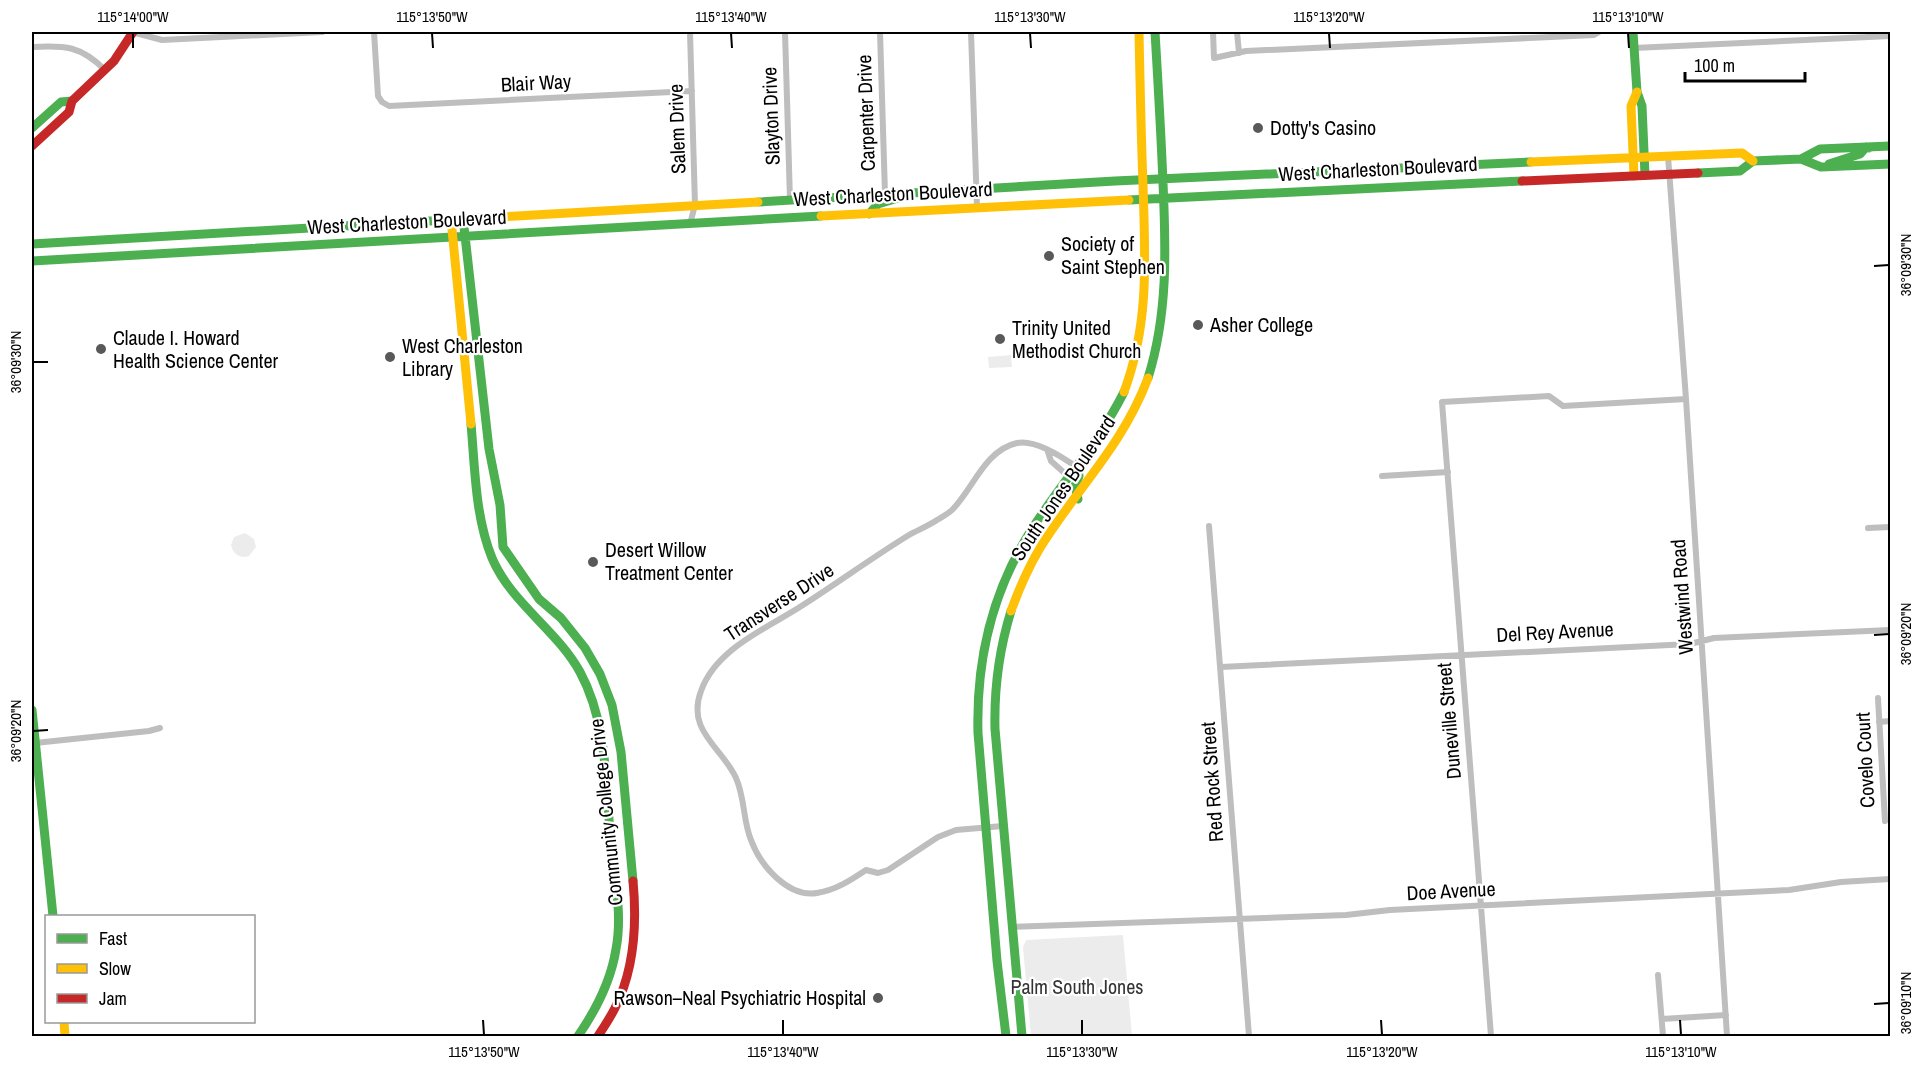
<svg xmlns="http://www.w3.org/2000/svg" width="1922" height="1068" viewBox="0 0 1922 1068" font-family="'Archivo Narrow',sans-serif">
<rect width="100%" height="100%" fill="#fff"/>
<!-- green -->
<path fill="#ececec" d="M1011,355L1012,367L989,368L988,357Z
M245,533L254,539L256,547L249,556C240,559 233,554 231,545L234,537Z
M1123,935L1132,1036H1031L1023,947L1026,940Z"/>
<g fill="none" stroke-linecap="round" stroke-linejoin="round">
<!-- street -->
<path stroke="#bebebe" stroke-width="6" d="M132,32L162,40L322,32
M374,32L378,96L382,102L389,106L692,91
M785,32L790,200
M880,32L885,194
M971,32L977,207
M1213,32L1214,58L1246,51L1594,35L1599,32
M1237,32L1239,53
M32,47C65,45 81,46 105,70
M1634,48L1890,36
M1668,156L1686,399L1727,1036
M690,224L695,205L690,32
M1048,452L1051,461L1070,478
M1382,476L1448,472
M1209,526L1249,1036
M1868,528L1890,527
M1221,667L1690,644L1714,638L1890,630
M1878,698L1885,821
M1879,722L1890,721
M35,743L149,731L160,728
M1003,826L956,830L938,837L888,870L878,873L866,870C851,880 836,890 817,893C788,898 760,865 751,840C743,821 745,798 736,778C722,747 686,731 701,691C716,648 768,628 803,605C839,582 873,557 909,535C918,530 928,526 937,520C942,517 948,514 952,510C973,489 985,450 1017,443C1035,439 1064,458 1078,468
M1012,927L1346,915L1390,910L1789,890L1841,882L1890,879
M1658,975L1663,1036
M1662,1019L1726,1015
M1491,1036L1442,402L1549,396L1563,406L1686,399"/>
<!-- fast -->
<path stroke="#4caf50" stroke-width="9" d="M1633,32L1637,92L1642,106L1645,175
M32,128L61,102L72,101
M1801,159L1820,149L1890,146
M1829,164L1860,154L1866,147L1869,148
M1698,173L1740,171L1753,161L1801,159L1821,167L1890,164
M1129,200L1522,181
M758,202L1115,181L1531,162
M869,214L878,204L898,198
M463,218L489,449L500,505L503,547L539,599L561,618L585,648L600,674L612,705L621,752L633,881
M32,244L482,218
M32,261L821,216
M1148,378C1168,314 1166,250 1163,183C1161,133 1158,82 1155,32
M471,424C475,468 475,516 492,558C511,603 557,630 580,672C610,727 605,794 612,855C616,886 622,918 616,949C611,981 596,1010 578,1036
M1078,468L1079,476L1075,486L1078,499
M1011,611C999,650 994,688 995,729L1022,1036
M32,710L53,916
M1006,1036L997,961L978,733C976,659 992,591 1032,529C1062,482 1099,442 1124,392"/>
<!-- slow -->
<path stroke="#ffc107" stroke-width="9" d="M1531,162L1742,153L1753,161
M1634,176L1631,106L1637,92
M821,216L1129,200
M482,218L758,202
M451,219L471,424
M1124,392C1150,322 1145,257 1143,184C1141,133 1140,83 1139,32
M1011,611C1019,589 1028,568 1040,548C1077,488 1122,447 1148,378
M64,1022L65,1036"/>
<!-- jam -->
<path stroke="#c62828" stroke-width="9" d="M32,146L69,112L72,101L114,61L133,32
M1522,181L1698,173
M598,1036C604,1027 610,1018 615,1008C634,970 637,923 633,881"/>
</g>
<!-- ticks -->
<path fill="none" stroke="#000" stroke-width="2" d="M133,33V48M432,33L433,48M731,33L732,48M1030,33L1031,48M1329,33L1330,48M1628,33L1629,48M1874,266L1889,265M33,362H48M1874,635L1889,634M33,731L48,730M1874,1004L1889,1003M483,1020L484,1035M783,1020V1035M1082,1020V1035M1381,1020L1382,1035M1680,1020L1681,1035"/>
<!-- markers -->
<g fill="#595959" stroke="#fff" stroke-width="2">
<circle cx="1258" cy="128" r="6"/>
<circle cx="1049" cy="256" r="6"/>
<circle cx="1198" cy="325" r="6"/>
<circle cx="1000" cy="339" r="6"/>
<circle cx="101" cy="349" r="6"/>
<circle cx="390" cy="357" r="6"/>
<circle cx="593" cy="562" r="6"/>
<circle cx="878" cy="998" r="6"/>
</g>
<g text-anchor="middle" stroke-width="4.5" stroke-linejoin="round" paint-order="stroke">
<!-- street labels -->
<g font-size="20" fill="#000" stroke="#fff">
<text transform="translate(536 83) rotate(-3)" y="7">Blair Way</text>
<text transform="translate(866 113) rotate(-92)" y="7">Carpenter Drive</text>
<text transform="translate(771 116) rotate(-92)" y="7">Slayton Drive</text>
<text transform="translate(677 129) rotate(-92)" y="7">Salem Drive</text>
<text transform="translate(1378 169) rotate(-3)" y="7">West Charleston Boulevard</text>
<text transform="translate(893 194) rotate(-3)" y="7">West Charleston Boulevard</text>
<text transform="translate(407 222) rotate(-3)" y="7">West Charleston Boulevard</text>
<text transform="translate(1063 488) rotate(-56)" y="7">South Jones Boulevard</text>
<text transform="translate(1682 597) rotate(-94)" y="7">Westwind Road</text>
<text transform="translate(779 602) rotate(-33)" y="7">Transverse Drive</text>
<text transform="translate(1555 632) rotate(-3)" y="7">Del Rey Avenue</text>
<text transform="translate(1449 721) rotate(-95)" y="7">Duneville Street</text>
<text transform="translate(1865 760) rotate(-93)" y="7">Covelo Court</text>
<text transform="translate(1212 782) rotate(-94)" y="7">Red Rock Street</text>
<text transform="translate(606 812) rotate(-96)" y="7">Community College Drive</text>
<text transform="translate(1451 891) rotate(-3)" y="7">Doe Avenue</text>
</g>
<!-- poi labels -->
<g font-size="20" fill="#000" stroke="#fff" text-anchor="start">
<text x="1270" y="135">Dotty's Casino</text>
<text x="1061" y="251">Society of<tspan x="1061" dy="23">Saint Stephen</tspan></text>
<text x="1210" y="332">Asher College</text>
<text x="1012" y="335">Trinity United<tspan x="1012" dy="23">Methodist Church</tspan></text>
<text x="113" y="345">Claude I. Howard<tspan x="113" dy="23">Health Science Center</tspan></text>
<text x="402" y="353">West Charleston<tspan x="402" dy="23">Library</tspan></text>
<text x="605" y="557">Desert Willow<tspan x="605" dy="23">Treatment Center</tspan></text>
<text x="866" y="1005" text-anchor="end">Rawson–Neal Psychiatric Hospital</text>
</g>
<!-- park labels -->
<g font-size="20" fill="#333" stroke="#fff">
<text x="1077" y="994">Palm South Jones</text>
</g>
</g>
<!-- border -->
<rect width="1922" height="1068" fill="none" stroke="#ffffff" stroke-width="66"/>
<!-- legend -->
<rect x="45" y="915" width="210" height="108" fill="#ffffff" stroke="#999999" stroke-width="1.5"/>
<rect x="57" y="934" width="30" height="9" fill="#4caf50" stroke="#999999" stroke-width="1.5"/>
<text x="99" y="945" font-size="18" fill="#000000">Fast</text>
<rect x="57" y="964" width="30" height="9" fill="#ffc107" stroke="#999999" stroke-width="1.5"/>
<text x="99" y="975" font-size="18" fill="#000000">Slow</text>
<rect x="57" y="994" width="30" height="9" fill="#c62828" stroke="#999999" stroke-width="1.5"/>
<text x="99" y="1005" font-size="18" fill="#000000">Jam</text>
<!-- scale -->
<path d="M1685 72v9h120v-9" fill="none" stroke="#000000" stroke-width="3"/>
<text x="1694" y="72" font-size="18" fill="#000000" stroke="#ffffff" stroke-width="4.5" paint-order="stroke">100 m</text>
<rect x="33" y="33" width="1856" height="1002" fill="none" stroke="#000" stroke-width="2"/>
<g font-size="15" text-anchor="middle" fill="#000">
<text x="133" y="22">115°14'00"W</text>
<text x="432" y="22">115°13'50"W</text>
<text x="731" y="22">115°13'40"W</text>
<text x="1030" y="22">115°13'30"W</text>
<text x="1329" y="22">115°13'20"W</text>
<text x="1628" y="22">115°13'10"W</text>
<text transform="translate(1906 265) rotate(-90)" y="5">36°09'30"N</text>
<text transform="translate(16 362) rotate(-90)" y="5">36°09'30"N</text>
<text transform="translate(1906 634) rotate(-90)" y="5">36°09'20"N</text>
<text transform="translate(16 731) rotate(-90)" y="5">36°09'20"N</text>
<text transform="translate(1906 1003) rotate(-90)" y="5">36°09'10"N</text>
<text x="484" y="1057">115°13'50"W</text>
<text x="783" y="1057">115°13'40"W</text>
<text x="1082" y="1057">115°13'30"W</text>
<text x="1382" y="1057">115°13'20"W</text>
<text x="1681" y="1057">115°13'10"W</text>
</g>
</svg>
